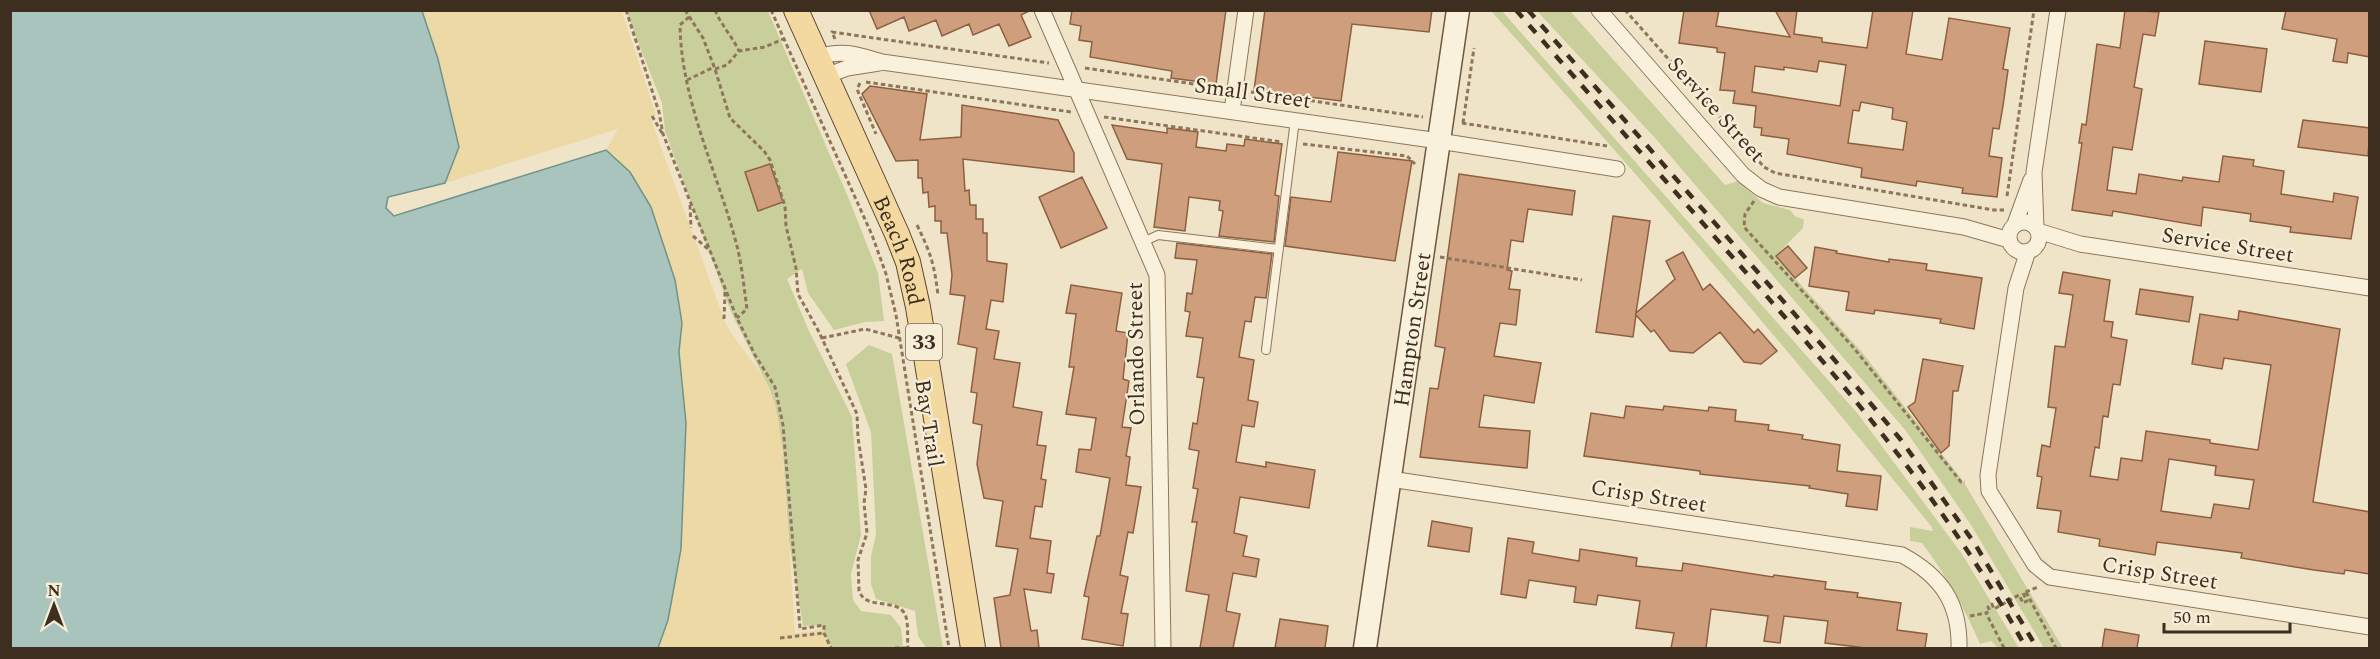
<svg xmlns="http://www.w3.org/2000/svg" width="2380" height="659" viewBox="0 0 2380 659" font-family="Spectral,serif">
<rect width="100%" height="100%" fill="#f0e4c8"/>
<!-- green -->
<path fill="#c9cf9b" d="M626,11H768L851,204L878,273L884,321L865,322L834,330L808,293L802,269L787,279L809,331L852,417L861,535L851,574L853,600L861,611L891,615L901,628L903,648H831L824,633V625L803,626L789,541L783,453L775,405L770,390L731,312L665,131L662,103Z
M1491,11H1502L1858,414L1962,554L2019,648H1998L1991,641L1980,644C1964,607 1946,575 1922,543L1910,541V527L1933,531L1931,526C1789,350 1642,179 1491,11Z
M1537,11H1570L1725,185L1738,181L1763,203L1790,210L1796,217L1804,219L1803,228L1775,256L1861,351L1963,481L2063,648H2044L1971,525L1906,431L1655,138Z
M869,345L892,354L943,648H926L918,636L915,611L876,599L871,584V556L876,534L871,432L846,364Z"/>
<!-- sand -->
<path fill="#ecd9a5" d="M422,11H622L656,115L650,117L725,322C737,347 760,365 770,391C782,421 783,458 785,490C789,538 792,585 795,633L820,630L824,625V633L831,648H658L668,620L681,550L686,423L679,352L682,323L675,280L651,207L630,172L606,150L618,129L445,183L459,147L438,59Z"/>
<!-- water -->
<path fill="#a9c4bc" stroke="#6f938a" stroke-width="1.5" d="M10,11H422L438,59L459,147L445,183L388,197L386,208L394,216L606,150L630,172L651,207L675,280L682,323L679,352L686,423L681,549L668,620L658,648H11Z"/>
<!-- building -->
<path fill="#cf9f7d" stroke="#8d5f41" stroke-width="1.5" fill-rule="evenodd" d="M869,10H1031L1021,15L1031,37L1009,46L999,24L973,35L969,24L942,36L936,20L909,31L904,17L877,29Z
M1072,10H1226L1216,84L1171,78L1172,71L1090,57L1092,42L1079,40L1081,26L1070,24Z
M1265,10H1432L1429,32L1352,24L1341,101L1254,90Z
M1684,10H1719L1716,26L1790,37L1775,10H1797L1794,34L1822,38V42L1867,48L1873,10H1913L1906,54L1942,60L1949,18L2010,28L2003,69L2008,70L2003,106L1999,129L1993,128L1989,156L2002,158L1997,197L1962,193L1963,188L1917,181L1916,186L1861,177L1862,168L1787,154L1789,139L1761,135L1762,128L1754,127L1756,106L1733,103L1735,91L1720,90L1725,53L1717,52V48L1679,43ZM1819,61L1846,65L1840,106L1752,92L1755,66L1784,70V67L1817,72ZM1861,102L1893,108L1892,119L1907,122L1903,150L1848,143L1853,110L1859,111Z
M2125,10L2159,12L2155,36L2143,34L2134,87L2142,89L2132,150L2113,147L2107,190L2136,194L2139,174L2182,181L2183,177L2219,182L2223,156L2254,160L2253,166L2284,171L2281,194L2333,202L2334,193L2358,197L2351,239L2290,232L2291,227L2250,221L2251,214L2203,207L2201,226L2113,211L2112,216L2072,210L2082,143H2079L2082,124L2086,125L2097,44L2120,48Z
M2286,10H2370V57L2348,53L2347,63L2333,61L2337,39L2282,29Z
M2205,41L2267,49L2261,92L2199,84Z
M870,86L927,94L920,140L961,137L962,105L1058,120L1074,153V172L963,159L965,191L969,190L970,205H976V219H983V233H987V261L1007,264L1003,302L991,300L986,329L999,331L994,359L1020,363L1013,407L1042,412L1037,445L1046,446L1041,479L1046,480L1042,507L1035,506L1030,538L1051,541L1047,573L1054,574L1051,593L1024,589L1031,631L1037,630L1039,648H1001L994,598L1010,595L1018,549L996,546L1003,501L984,498L977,464L982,425L973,423L977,393L971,392L977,348L958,344L965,296L950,294L952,275L947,233H941V221H935V206L929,207L928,192L923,193L922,178H918V160L896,161L862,94Z
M2303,120L2370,128L2368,156L2298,147Z
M1112,125L1167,133V128L1198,132L1196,147L1226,151L1227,144L1244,146L1245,139L1282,144L1275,195L1279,196L1274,242L1219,236L1223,211L1219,210L1220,201L1189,197L1185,231L1154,227L1162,164L1127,159Z
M1338,152L1412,161L1395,261L1285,246L1291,197L1331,202Z
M770,164L783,202L758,211L745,172Z
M1459,174L1575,191L1572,215L1528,209L1523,242L1511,240L1507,270L1512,271L1509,289L1520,290L1516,325L1500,323L1494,356L1541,363L1534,403L1484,395L1479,427L1530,431L1527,468L1420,457L1430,388L1438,389L1445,348L1435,346Z
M1082,177L1107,228L1061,248L1039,197Z
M1613,216L1650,221L1636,313L1675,279L1666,261L1683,252L1703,290L1710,284L1754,333L1758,329L1777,351L1761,364L1744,362L1720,332L1693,353L1670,351L1654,330L1651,332L1636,315L1633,337L1596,332Z
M1177,243L1272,254L1266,298L1255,297L1251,322L1245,321L1239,357L1254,360L1248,400L1258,402L1254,427L1242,425L1236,462L1266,467V462L1315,470L1309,508L1240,497L1234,533L1247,536L1243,556L1259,559L1256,577L1233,573L1226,611L1240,614L1233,648H1200L1209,595L1186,591L1197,522H1192L1198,489L1193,488L1199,451L1189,449L1193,423L1197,424L1204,378L1197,377L1203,338L1186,336L1190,312L1185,311L1187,293L1192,294L1197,260L1175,258Z
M1788,246L1807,268L1795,278L1776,256Z
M1815,247L1837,251L1836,253L1889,262V259L1927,264L1926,270L1982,278L1974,329L1940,323L1941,319L1875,310L1874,314L1846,310L1849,292L1809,286Z
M2063,272L2110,280L2104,321L2113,322L2111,337L2127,340L2120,385L2113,384L2108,417L2103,416L2099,448L2095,447L2090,476L2118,480L2121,458L2142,461L2146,431L2210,440V443L2258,450L2271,365L2224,358L2222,369L2192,364L2200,314L2238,320L2239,311L2340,329L2313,502L2370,512V574L2345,570L2344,574L2314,570L2241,558L2242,553L2157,542L2155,555L2099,546L2100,539L2058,532L2061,511L2037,508L2042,477L2037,476L2042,445L2050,447L2056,408L2048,407L2055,346L2065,347L2073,295L2059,293ZM2169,459L2216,466L2215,475L2254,480L2249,509L2214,504L2211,518L2161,511Z
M1071,285L1122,293L1116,331L1128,333L1123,379L1129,381L1122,427L1131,428L1126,456L1130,457L1126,485L1141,487L1133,533L1128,532L1120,575L1128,577L1121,613L1128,614L1123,646L1082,639L1089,597L1084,596L1097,536H1100L1110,478L1076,472L1079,449L1091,450L1096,418L1066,414L1074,367H1069L1076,314L1066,313Z
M2140,289L2193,297L2189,322L2136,314Z
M1923,359L1963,366L1958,391H1953L1949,446L1941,453L1908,407L1915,402Z
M1626,406L1663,410L1664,406L1708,411L1709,407L1736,410L1735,421L1769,425L1768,430L1803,435L1802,439L1840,445L1837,471L1881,476L1877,510L1846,506L1848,494L1809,488L1810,486L1700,474V471L1584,456L1591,413L1624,418Z
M1432,521L1472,528L1469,552L1428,546Z
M1508,538L1534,542L1532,553L1579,561L1580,549L1637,558L1636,566L1682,571L1683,563L1773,577L1774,575L1826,582L1825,589L1858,593L1857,597L1901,603L1897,630L1927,634L1925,648H1866L1825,643L1828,621L1784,616L1780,643L1764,641L1768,616L1711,609L1706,648H1671L1674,633L1636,628L1640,601L1598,595L1596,605L1574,602L1576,587L1529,580L1526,598L1501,594Z
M1280,619L1328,626L1325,648H1275Z
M2105,629L2139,635L2137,648H2102Z"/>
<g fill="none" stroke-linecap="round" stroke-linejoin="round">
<!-- service casing -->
<g stroke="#8d765c" stroke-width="10">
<path id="service" d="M1143,242L1158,235L1279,249
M1266,350L1295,120"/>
</g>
<!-- minor casing -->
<g stroke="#8d765c" stroke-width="17">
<path id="minor" d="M1042,10L1157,275L1163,648
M1599,10L1743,175L1761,189L1779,197L1964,227L2009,240
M818,57C843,49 858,55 882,62L1439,141L1617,169
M826,76L847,68L879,63
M1232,111L1246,10
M2009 237a15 15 0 1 1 30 0a15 15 0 1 1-30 0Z
M2015,224L2031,180
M2036,228L2034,172L2058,10
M2038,231L2080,244L2370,288
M2028,251L2016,288L1988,475L1989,491L2035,565L2050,577L2370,627
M1390,479L1902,555C1941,576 1960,603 1959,648"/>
</g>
<!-- secondary casing -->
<g stroke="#6f573f" stroke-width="25">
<g id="secondary">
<path id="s1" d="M1365,648L1458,10"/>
</g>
</g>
<!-- primary casing -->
<g stroke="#5b4430" stroke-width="26">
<g id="primary">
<path id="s2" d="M796,10L897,234L908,262L918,307L973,648"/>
</g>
</g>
<!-- path -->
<path stroke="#8d765c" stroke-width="3" stroke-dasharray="4.5 3" stroke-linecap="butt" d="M626,10L659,112L663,134L737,318L755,355L775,387L783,425L800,629L824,625V633L831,648
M685,10L703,38L715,69L730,118L764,151L770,160L785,206L786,226L796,268L798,294L819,332L857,414L858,438L866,489L864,503L867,533L858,560L859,591C867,611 895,597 905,614C909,623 907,639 908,648
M715,10C721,25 732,36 739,51
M771,10L872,235L886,274L896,315L949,648
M1625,10L1764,167L1775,173L1799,177L1994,210H2004
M689,17L680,25C681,101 718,173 737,246C742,266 744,288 747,309L737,318
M835,39L832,32L1049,63
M1085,68L1221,88
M715,69L727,65L739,51L765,47L783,39
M687,80L714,67
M866,82L1071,112
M860,83L857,89L876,134
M1251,92L1423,117
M652,116L662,133
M1104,117L1282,142
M1462,123L1607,146
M1463,123L1474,48
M1303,144L1407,156L1415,164
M2007,196L2034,10
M1754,201L1745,214L1744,227L1853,347L1961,482H1965
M690,205L691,228
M917,225C931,254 934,263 938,295
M693,236L708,249
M1440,257L1582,280
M724,319L725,291
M822,338L865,329L899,338
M2026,592L2056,648
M1970,616L1986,613
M780,638L824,633
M895,648H910
M2004,648L1986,613L1990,611L1988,607L1992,604L1994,609L2019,595L2023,603L2027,601L2023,593L2038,587"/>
<!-- service -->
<use href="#service" stroke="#faf1dc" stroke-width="8"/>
<!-- minor -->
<use href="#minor" stroke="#faf1dc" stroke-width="15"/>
<!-- secondary -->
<use href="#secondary" stroke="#faf1dc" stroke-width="22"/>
<!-- primary -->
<use href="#primary" stroke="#f3d9a0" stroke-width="24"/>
<!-- rail -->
<path stroke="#3d2e20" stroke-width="4.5" stroke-dasharray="10 10" stroke-linecap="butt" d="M1516,10C1594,100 1672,188 1750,277C1852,394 1952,511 2026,648
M1528,10L1827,351L1901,440L1975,544L2037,648"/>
</g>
<g text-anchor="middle" stroke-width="4.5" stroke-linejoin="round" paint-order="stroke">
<!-- shield labels -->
<rect fill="#f7eed8" stroke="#756857" stroke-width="1.5" x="906" y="324" width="36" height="36" rx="4.5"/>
<g font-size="21" font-weight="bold" fill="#3d2e20">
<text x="924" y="349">33</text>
</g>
<!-- street labels -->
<g font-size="22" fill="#3d2e20" stroke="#f7eed8">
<text transform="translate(1253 92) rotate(8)" y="8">Small Street</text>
<text transform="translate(1717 109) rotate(48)" y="8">Service Street</text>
<text transform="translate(2228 244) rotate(9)" y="8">Service Street</text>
<text dy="8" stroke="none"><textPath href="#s2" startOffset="262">Beach Road</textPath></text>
<text dy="8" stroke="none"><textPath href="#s1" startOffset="322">Hampton Street</textPath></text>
<text transform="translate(1135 354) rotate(-91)" y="8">Orlando Street</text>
<text transform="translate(930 423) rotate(81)" y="8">Bay Trail</text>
<text transform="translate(1649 495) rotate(9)" y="8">Crisp Street</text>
<text transform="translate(2160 572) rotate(9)" y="8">Crisp Street</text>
</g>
</g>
<!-- border -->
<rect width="2380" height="659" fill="none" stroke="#3d2e20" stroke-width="24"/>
<!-- north arrow -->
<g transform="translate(54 605)" stroke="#f7eed8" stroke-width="4.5" paint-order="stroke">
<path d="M0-4.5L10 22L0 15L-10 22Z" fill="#3d2e20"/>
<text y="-9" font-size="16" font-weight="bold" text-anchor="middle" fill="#3d2e20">N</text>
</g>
<!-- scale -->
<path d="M2164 623v9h126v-9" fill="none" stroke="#3d2e20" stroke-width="3"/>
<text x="2173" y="623" font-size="18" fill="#3d2e20" stroke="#f7eed8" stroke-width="4.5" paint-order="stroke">50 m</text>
</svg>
